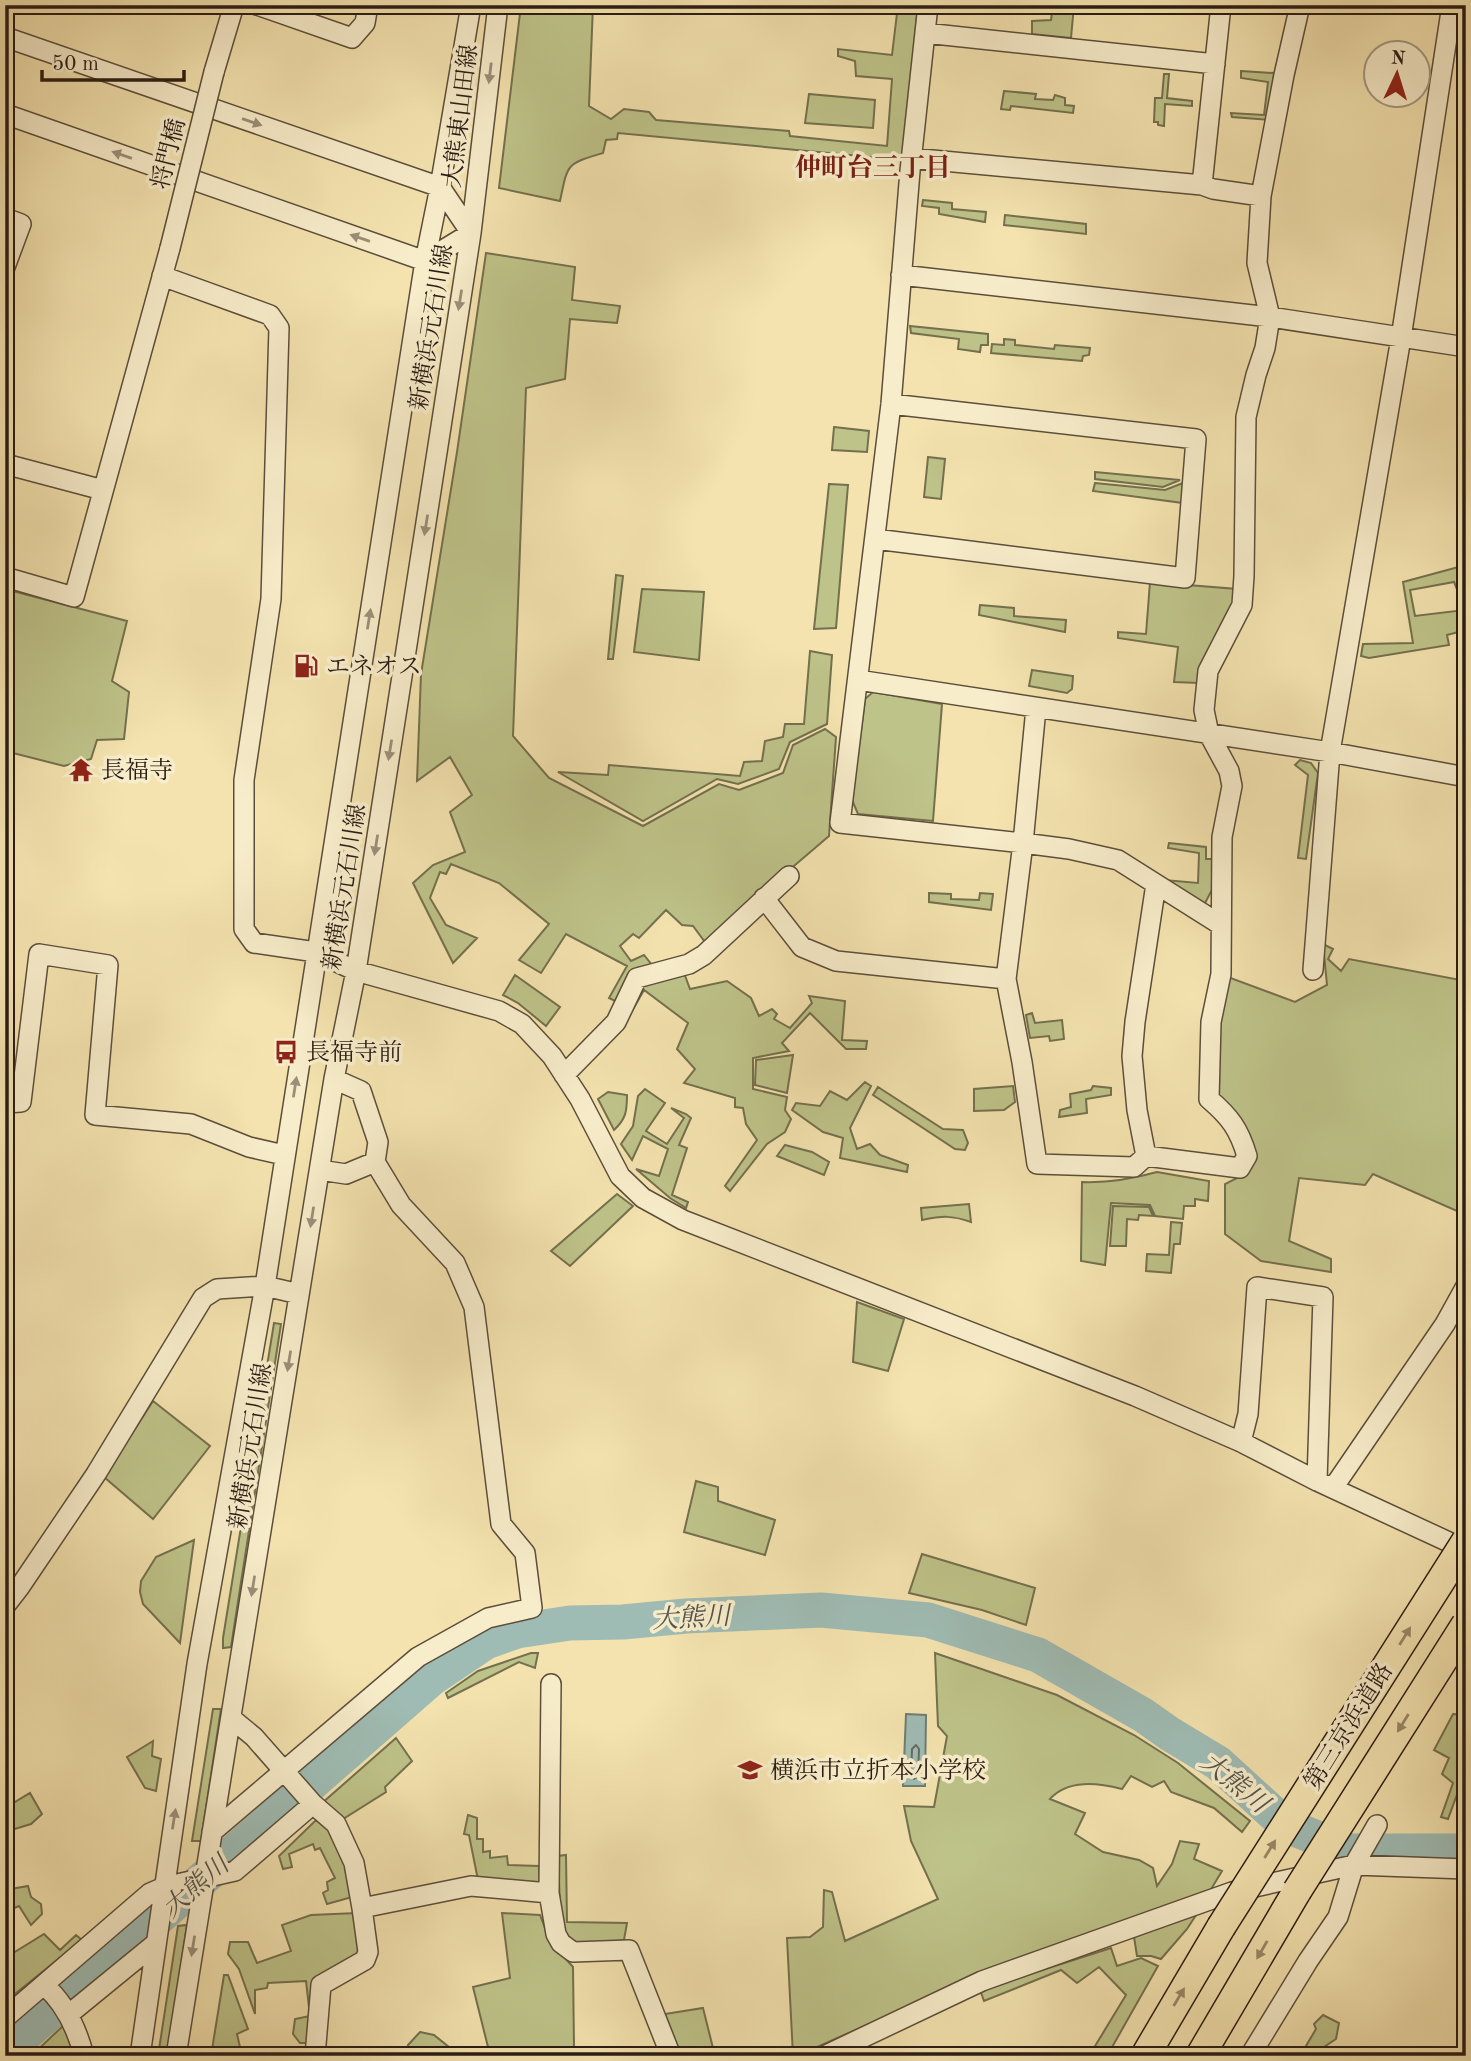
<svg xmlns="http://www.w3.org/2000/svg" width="1471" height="2061" viewBox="0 0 1471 2061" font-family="'Old Standard TT','Noto Serif JP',serif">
<rect width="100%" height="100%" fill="#f4e3af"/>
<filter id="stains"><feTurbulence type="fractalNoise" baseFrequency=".00286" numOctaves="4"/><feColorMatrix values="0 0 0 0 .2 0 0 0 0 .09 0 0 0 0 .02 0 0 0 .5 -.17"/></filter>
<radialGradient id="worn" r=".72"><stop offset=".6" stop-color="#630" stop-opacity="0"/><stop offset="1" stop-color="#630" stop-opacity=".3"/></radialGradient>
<!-- green -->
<path fill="#bec389" stroke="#74704e" stroke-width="2" d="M521,5H593L589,106L611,119L624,109L649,112L656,120L789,131L790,136L887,146L892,79L856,76L855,61L838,56V49L892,55L898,5H918L903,160L618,133L617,139L606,140L603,153C566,164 568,163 560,201L499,188Z
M1053,5H1074L1071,38L1032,34V21L1051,20Z
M1241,71L1274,73L1270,120L1232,117L1231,113L1264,115L1268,82L1241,78Z
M1164,74H1169L1167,98L1192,101V106L1165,104L1164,126L1158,125V122H1154L1155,98H1162Z
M1004,91L1036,94L1035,99L1053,100L1055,95L1065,98V105L1074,106L1073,113L1011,106L1010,110L1001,109Z
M809,94L875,100L873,128L805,123Z
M923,200L952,203V209L986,212L985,222L939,214V208L922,206Z
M1005,215L1086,224V234L1004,225Z
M486,253L575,267L572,300L620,306L617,323L570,319L565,379L526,388L513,736L549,778L643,826L719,784L739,790L783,773L793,745L825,729L836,737L829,836L705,942L693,926L682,925L666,910L639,938L633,934L620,946L631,961L644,955L652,965L637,968L619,1003L609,998L627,966L566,934L541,973L519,960L549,924L499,883L451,864L446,874L440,872L430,898L446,925L477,938L453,963L413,883L433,865L465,852L450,812L472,795L450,757L417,781L421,674L457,452Z
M910,326L988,334V345H981L980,352L958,349L959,339L911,333Z
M1004,339L1015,340V345L1054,349L1055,345L1090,348L1089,355L1083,356L1082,361L991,353L992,344L1004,345Z
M834,427L869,431L867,452L832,450Z
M928,457L945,459L941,499L924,497Z
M1095,472L1180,480L1163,487L1095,479Z
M1095,483L1165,490L1183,483V503L1093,491Z
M829,484L848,485L836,628L814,629Z
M1462,566L1466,567V595L1459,594L1454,582L1410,590L1415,616L1464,610L1466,630L1447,635L1449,645L1369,658L1361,656L1363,644L1413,643L1403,582Z
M616,575L623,576L613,659H608Z
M1150,582L1237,589V601L1199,683L1174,682L1178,647L1118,638V632L1146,634Z
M5,589L127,621L112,681L129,692L124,739L97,740L91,759L64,766L5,751Z
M642,589L704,592L699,660L634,652Z
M980,605L1014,608V616L1066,620L1065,632L979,615Z
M810,651L832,655L827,724L790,742L779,769L738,784L717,779L643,821L558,772L608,775L609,765L740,776L744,762L762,761L765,741L783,737L785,724H804Z
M1032,670L1073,676L1072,689L1067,693L1029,686Z
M873,692L942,704L933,821L858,814L852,800L865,699Z
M1300,760L1311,763L1318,773L1306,859L1298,858L1308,775L1295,765Z
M1169,843L1206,847V859H1215L1214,886L1204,905L1164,880L1198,883L1199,853L1168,848Z
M929,893L951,894V899L979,900L980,893L993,894L991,910L929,902Z
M1323,944L1333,949L1328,959L1341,971L1349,959L1466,981V1215L1373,1174L1365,1185L1299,1178L1289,1241L1331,1259V1272L1261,1261L1225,1234V1184L1245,1174L1218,1094L1217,1020L1228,977L1295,1002L1327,985Z
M683,970L690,989L727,981L751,998L759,1016L772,1009L777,1014L774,1019L790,1028L812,1003L809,996L845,1001L842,1040L867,1041L866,1049H846L810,1013L782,1043L789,1051L753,1058V1089L787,1097L785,1110L791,1119L785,1132L767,1144L730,1191L725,1186L757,1140L746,1124L743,1108L735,1107V1098L684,1083L695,1069L677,1049L688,1023L644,990L627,1020L638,981Z
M515,975L560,1007L546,1026L518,1003L503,995Z
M1032,1013L1035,1023L1062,1020L1064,1039L1050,1041L1049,1036L1030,1038L1026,1015Z
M793,1055L787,1093L755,1085L756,1060Z
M865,1082L871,1086L850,1128L857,1149L870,1144L880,1155L908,1165L907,1172L840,1158L843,1138L823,1132L792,1110L796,1103L820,1106L830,1091L847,1100Z
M1013,1086L1015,1102L1004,1110L974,1111V1089Z
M1093,1086L1111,1088V1095L1086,1099L1087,1113L1059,1117L1060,1110L1071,1107L1070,1094L1091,1090Z
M878,1087L943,1129L963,1130L968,1143L965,1150L955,1149L873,1095Z
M645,1089L665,1103L646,1131L667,1144L684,1118L671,1108L686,1114L691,1118L679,1145L687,1148L672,1195L688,1202L686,1208L670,1198L636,1169L659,1176L668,1149L643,1136L632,1160L621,1144L633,1126L638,1096Z
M608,1092L627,1095C627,1111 626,1119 614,1130L598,1099Z
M785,1145L812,1152L829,1162L824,1175L777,1156Z
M1157,1172L1209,1181L1208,1201L1195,1199V1206H1184L1183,1219L1155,1216L1150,1205L1111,1203L1105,1265L1081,1261L1082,1182C1109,1183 1132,1179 1157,1172Z
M617,1194L633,1206L570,1266L551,1251Z
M969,1204L971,1222C951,1215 942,1216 922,1220L921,1208Z
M1113,1206L1149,1207L1153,1216L1139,1215L1138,1220L1127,1219L1126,1246H1110Z
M1171,1222L1182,1223L1180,1244H1174L1171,1273L1146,1271L1147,1254L1169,1255Z
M857,1302L904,1319L888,1371L853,1362Z
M274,1323L281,1324L231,1647L223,1648V1638Z
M153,1401L210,1446L153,1519L104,1477Z
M696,1481L718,1487V1501L775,1520L765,1555L684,1532Z
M194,1540L180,1643L143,1604L140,1592L141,1581L156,1557Z
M922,1554L1035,1588L1026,1625L982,1610L909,1593Z
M531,1653H538L535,1668L519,1662L448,1698L446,1693L478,1671Z
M935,1653L1057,1695L1134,1735L1178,1763L1250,1821L1242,1832L1214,1808L1171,1792L1164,1781L1152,1787L1131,1776L1122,1789C1098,1783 1068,1779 1050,1799L1085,1813L1075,1834L1103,1852L1139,1860L1153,1868L1157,1886L1172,1864L1180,1841L1199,1844L1194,1859L1222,1871L1207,1896L988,1971L797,2056H793L787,1938L810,1937L823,1927L824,1890L832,1892L845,1941L938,1899L911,1841L904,1806L934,1807L947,1736L938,1726Z
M213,1709H221L201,1841H192Z
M1453,1714L1466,1715V1730L1460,1753L1466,1756V1770L1448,1819L1441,1817L1453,1783L1442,1774L1449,1758L1434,1750Z
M396,1738L412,1761L385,1787L386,1792L343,1819L321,1804Z
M153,1741L152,1756L161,1759L156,1791L145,1788L127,1757Z
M30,1793L42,1814L31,1824L5,1832V1808Z
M468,1815L477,1818V1839H483V1852L490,1851V1858L507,1856L508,1865L539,1866L540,1886L478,1880L469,1835L464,1834Z
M316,1820L329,1831L348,1866L352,1897L327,1904L323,1893L328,1890L327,1882L335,1878L320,1848L315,1850L313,1844L289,1854L292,1867L283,1869L279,1856Z
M566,1855L567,1922L627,1923L624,1940L580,1946L561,1932L558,1856Z
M28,1886L31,1897L41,1904L42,1914L31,1925L19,1906L5,1912V1890Z
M1200,1909L1187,1929L1161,1959L1151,1956H1137L1134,1937Z
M357,1913L364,1952L317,1977L312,2043H300L293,2034L295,2019L310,2016L306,1981L268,1983L267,1988L255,1990V2014L239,1969L228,1954L230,1942H248L257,1963L291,1951L282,1925L311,1915Z
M502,1913L540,1915L550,1941L573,1967L574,2047L489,2051L473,1987L510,1978Z
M187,1925L167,2056H158L178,1926Z
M44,1934L60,1950L76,1935L82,1940L5,2002V1958Z
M1111,1948L1117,1966L1141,1958L1158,1966L1107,2056H1089L1126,1995L1099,1967L1077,1983L1061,1970L984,2001L980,1990Z
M224,1975H228L248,2029L237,2034L242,2056H211Z
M703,2008L715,2056H681L665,2014Z
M1323,2015L1339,2023L1336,2039L1324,2047L1317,2056H1300L1316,2029L1314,2024Z
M65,2024L70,2030L71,2049L65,2056H31Z
M420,2032L434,2035L460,2056H406L408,2045Z"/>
<!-- water -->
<path fill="#9fbcb4" stroke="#707c74" stroke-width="2" d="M906,1714L926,1715L925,1786H903Z"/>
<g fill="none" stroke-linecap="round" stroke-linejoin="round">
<!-- shore -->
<path stroke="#646c64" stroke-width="2" d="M916,1745L919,1749L918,1776L914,1779L911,1776L912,1749Z"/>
<!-- river -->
<path stroke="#9fbcb4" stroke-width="35" d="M5,2052L431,1679L486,1642L517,1631L570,1623L623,1622L686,1616L821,1610L928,1620L1038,1655L1143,1715L1170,1734L1218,1763L1287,1826L1350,1851H1466"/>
<!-- minor casing -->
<g stroke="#5c4e3b" stroke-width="22">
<path id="minor" d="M257,5L352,38L365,23L368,5
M928,5L910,171L891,404L840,823L1023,843L1069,849L1118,860L1221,925
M925,33L1215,64
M5,37L440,187L471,233
M214,72L234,5
M5,114L425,261
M911,158L1202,185L1221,5
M1202,185L1213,189L1261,196
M5,218L21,224L5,267
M425,261L471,233
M901,275L1270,317L1466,347
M162,276L270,315L279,328L271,599L244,780V929L254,943L316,952L356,971L499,1011L522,1024L552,1056L580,1099L620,1176L643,1198L683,1220L1135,1396L1241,1442L1317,1481L1466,1550
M5,464L103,490
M875,539L1185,578L1196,439L891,404
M5,577L74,597L170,248
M858,680L1330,752L1466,777
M1036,708L1023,843L1006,979L1022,1062L1037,1164L1134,1167L1146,1156L1240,1168L1247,1156C1239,1129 1230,1117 1209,1099L1211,1022L1221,974L1222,837L1232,786L1229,771L1209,734L1204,710L1208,671L1242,605L1244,576L1246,417L1256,375L1265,348L1270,317L1257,263L1261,196L1284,75L1300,5
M764,898L802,947L836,961L1006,979
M1313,970L1330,752L1401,338L1452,5
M564,1075L616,1022L637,978L689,964L704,955L789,876
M5,1103L21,1102L39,954L108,965L95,1115L191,1124L249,1147L284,1155
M1146,1156L1137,1110L1132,1056L1135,1022L1156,884
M320,1170L346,1174L375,1162
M1241,1442L1248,1414L1257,1287L1323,1297L1317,1481
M1333,1488L1445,1324L1466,1286
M5,1606L19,1588L96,1474L203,1298L217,1289L265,1286L299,1294
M551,1684L549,1893L556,1934L561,1943L573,1952L629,1950L671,2056
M231,1718L254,1737L313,1804L336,1824L354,1863L362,1908
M212,1832L418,1657L488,1618L532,1608L525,1553L501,1524L474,1307L455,1263L401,1205L375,1162L378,1142L361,1091L334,1079
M44,1985C66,2004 77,2029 84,2056
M68,2015L156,1943
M5,2018L150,1893L164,1887L235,1871L313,1804
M140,2056L197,1664L265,1286L425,261L440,187L471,5
M176,2056L334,1079L356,971L440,433L471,233L498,5
M315,2056L321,1985L365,1960L368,1952L362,1908L471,1886L549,1893
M824,2056L982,1981L1232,1892L1354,1865L1377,1825
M1250,2056L1308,1961L1338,1917L1354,1865L1466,1869"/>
</g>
<!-- highway casing -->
<g stroke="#2a1c14" stroke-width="31">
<path id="highway" d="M1145,2056L1221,1927
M1200,2056L1297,1891"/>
</g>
<!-- minor -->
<use href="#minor" stroke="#f8edcb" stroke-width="19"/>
<!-- highway -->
<use href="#highway" stroke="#f4e3af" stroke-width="28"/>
<!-- minor-bridge casing -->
<g stroke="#5c4e3b" stroke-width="22" stroke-linecap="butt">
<path id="minor-bridge" d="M170,248L214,72"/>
</g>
<!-- highway-bridge casing -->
<g stroke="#2a1c14" stroke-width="31" stroke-linecap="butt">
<path id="highway-bridge" d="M1297,1891L1466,1624
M1221,1927L1466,1541"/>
</g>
<!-- minor-bridge -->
<use href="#minor-bridge" stroke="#f8edcb" stroke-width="19"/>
<!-- highway-bridge -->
<use href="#highway-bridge" stroke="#f4e3af" stroke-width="28"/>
</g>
<!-- one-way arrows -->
<defs><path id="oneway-solid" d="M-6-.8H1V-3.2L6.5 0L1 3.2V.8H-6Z" transform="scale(1.75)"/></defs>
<g fill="#9b8f79">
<use href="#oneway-solid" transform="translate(490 73) rotate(97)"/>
<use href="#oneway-solid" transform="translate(252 122) rotate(19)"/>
<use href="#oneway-solid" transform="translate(122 155) rotate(-161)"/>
<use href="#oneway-solid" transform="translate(360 238) rotate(-161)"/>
<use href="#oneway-solid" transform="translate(460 300) rotate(99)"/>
<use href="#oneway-solid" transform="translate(426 525) rotate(99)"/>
<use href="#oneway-solid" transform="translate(369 619) rotate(-81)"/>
<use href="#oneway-solid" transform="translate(390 750) rotate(99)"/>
<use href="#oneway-solid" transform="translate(376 845) rotate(99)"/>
<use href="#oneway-solid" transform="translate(295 1087) rotate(-81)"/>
<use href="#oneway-solid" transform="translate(312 1217) rotate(99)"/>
<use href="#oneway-solid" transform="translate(289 1361) rotate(99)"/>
<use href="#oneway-solid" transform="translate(253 1586) rotate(99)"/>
<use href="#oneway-solid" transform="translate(174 1819) rotate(-81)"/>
<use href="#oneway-solid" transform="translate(193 1946) rotate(99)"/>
</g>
<g fill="#998969">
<use href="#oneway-solid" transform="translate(1405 1636) rotate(-58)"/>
<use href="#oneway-solid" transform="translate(1403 1723) rotate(122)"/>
<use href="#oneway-solid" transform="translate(1270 1849) rotate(-58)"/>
<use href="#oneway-solid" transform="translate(1262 1950) rotate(120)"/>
<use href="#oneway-solid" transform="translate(1179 1997) rotate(-59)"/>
</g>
<!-- icons -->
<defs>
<g id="fuel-bare" transform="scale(1.89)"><path d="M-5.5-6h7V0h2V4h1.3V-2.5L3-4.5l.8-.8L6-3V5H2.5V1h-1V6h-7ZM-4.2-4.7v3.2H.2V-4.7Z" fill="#8f2418" stroke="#f8edcb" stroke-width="2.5" paint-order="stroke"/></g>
<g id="temple-bare" transform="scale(1.89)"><path d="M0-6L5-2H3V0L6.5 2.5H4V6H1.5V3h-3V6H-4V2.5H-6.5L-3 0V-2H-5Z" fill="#8f2418" stroke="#f8edcb" stroke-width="2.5" paint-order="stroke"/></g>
<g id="bus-bare" transform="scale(1.89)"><path d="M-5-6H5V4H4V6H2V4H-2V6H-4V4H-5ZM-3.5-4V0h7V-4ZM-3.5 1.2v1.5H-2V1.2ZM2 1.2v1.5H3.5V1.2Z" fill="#8f2418" stroke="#f8edcb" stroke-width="2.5" paint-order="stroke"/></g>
<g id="school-bare" transform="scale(1.89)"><path d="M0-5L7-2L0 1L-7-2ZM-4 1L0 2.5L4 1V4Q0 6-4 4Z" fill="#8f2418" stroke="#f8edcb" stroke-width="2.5" paint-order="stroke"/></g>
</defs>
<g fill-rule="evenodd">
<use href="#fuel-bare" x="306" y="666"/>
<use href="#temple-bare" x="81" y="770"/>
<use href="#bus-bare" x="286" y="1052"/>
<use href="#school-bare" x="750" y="1770"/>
</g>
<g text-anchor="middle" stroke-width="7" stroke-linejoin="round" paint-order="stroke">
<!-- street labels -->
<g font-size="24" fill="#2a1c14" stroke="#f8edcb">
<text transform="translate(460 116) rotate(-83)" y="8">大熊東山田線</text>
<text transform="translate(168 154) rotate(-76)" y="8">将門橋</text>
<text transform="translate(431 327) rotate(-81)" y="8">新横浜元石川線</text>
<text transform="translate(344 887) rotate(-81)" y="8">新横浜元石川線</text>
<text transform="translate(250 1446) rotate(-81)" y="8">新横浜元石川線</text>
<text transform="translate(1348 1726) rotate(-58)" y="8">第三京浜道路</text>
</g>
<!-- poi labels -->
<g font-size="24" fill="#2a1c14" stroke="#f8edcb" text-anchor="start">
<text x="326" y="674">エネオス</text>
<text x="101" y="778">長福寺</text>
<text x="306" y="1060">長福寺前</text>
<text x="770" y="1778">横浜市立折本小学校</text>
</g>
<!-- neighbourhood labels -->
<g font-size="26" font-weight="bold" fill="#7a1f14" stroke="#f8edcb">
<text x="873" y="176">仲町台三丁目</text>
</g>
<!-- water labels -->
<g font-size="26" font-style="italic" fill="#53544c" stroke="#f8edcb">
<text transform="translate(691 1617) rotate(-3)" y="9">大熊川</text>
<text transform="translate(1235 1782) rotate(39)" y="9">大熊川</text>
<text transform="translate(195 1886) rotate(-41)" y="9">大熊川</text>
</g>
</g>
<!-- margin -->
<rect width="1471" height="2061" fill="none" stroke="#f4e3af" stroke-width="28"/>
<rect x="7" y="7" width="1457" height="2047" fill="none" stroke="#2a1c14" stroke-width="3.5"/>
<rect x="14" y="14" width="1443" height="2033" fill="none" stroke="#2a1c14" stroke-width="2"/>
<!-- north arrow -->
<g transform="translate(1397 74) rotate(4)"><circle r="33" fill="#f8edcb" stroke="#a69982" stroke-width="2"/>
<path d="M0-5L12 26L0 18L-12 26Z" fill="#8f2418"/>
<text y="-10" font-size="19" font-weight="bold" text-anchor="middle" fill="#2a1c14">N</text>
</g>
<!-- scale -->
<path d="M42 70v10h142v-10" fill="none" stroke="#2a1c14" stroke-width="3.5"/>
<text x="52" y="70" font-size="21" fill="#2a1c14" stroke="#f8edcb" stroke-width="5" paint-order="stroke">50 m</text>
<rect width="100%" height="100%" filter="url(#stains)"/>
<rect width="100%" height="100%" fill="url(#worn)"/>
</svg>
